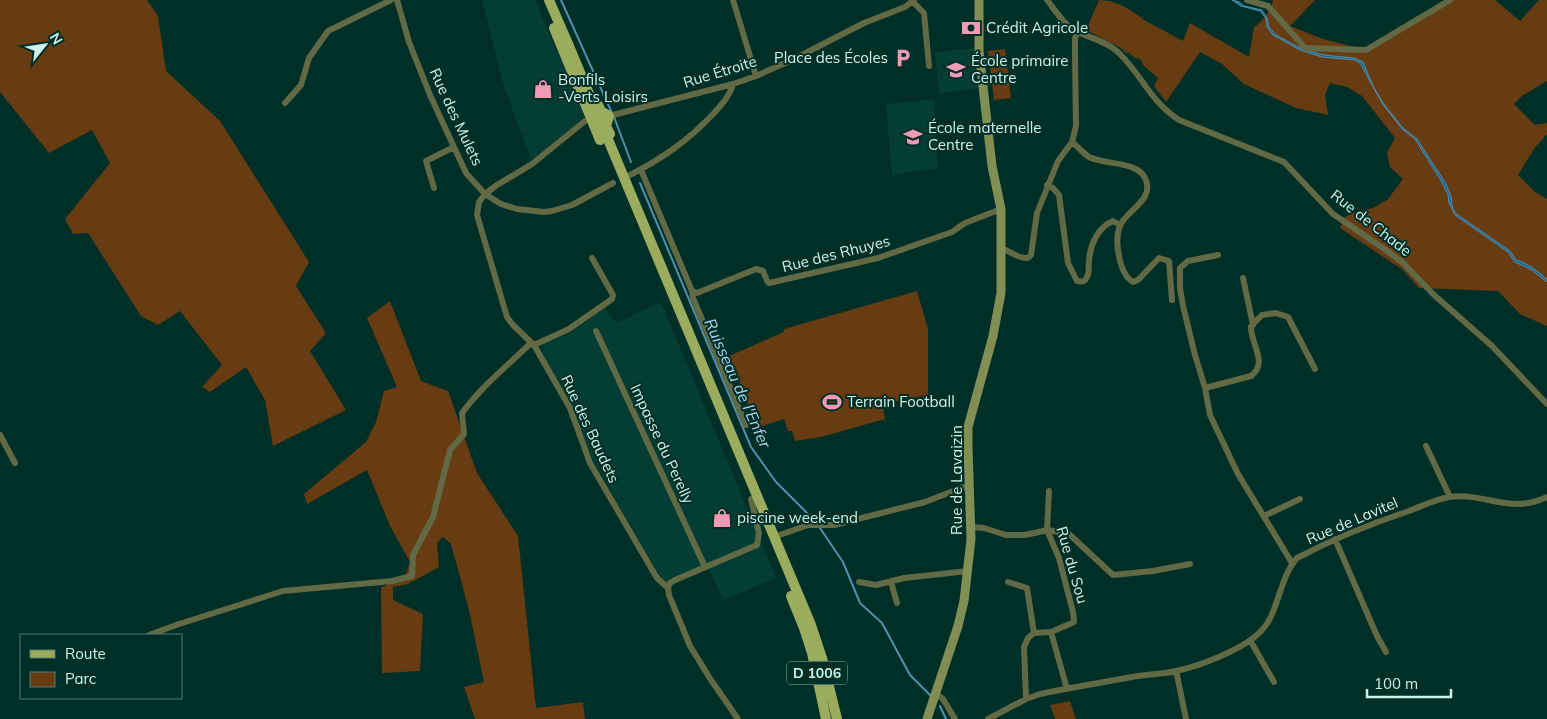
<svg xmlns="http://www.w3.org/2000/svg" width="1547" height="719" viewBox="0 0 1547 719" font-family="Mulish,sans-serif">
<rect width="100%" height="100%" fill="#002f27"/>
<!-- built -->
<path fill="#043d34" d="M482,0H535L585,117L531,160L503,84Z
M974,48L978,88L939,94L935,52Z
M934,99L938,168L892,175L886,104Z
M661,302L776,578L723,600L709,569L667,588L592,458L571,405L542,353L545,344L573,332L604,308L617,323L649,307Z"/>
<!-- green -->
<path fill="#673c13" d="M0,0H147L158,16L166,71L220,121L309,262L296,286L326,333L310,351L346,410L273,446L265,400L246,367L210,392L202,387L222,365L180,311L158,325L141,316L88,233L73,234L65,219L110,163L92,130L49,153L0,92Z
M1099,0C1116,0 1129,9 1142,18V19L1183,41L1190,23L1249,57L1254,27C1262,22 1272,10 1273,0H1315L1290,26L1323,39L1366,50L1450,0H1495L1520,21L1539,0H1547V81L1522,96L1514,104L1535,125L1547,123V134L1534,149L1518,175L1535,192L1547,199V326L1520,314L1498,291L1419,288L1403,270L1340,228L1345,217L1355,212L1373,208L1388,199L1403,179L1390,167L1387,153L1395,138L1362,96L1347,87L1330,83L1325,95L1328,115L1296,108L1244,84L1222,64L1200,52L1166,102L1154,86L1158,78L1143,65L1142,61L1138,58L1136,59L1128,52L1127,54L1121,48L1086,30Z
M1005,49L1011,98L994,100L988,51Z
M917,291L928,329V395L882,404L885,419L821,437L795,441L792,431H788L784,419L756,428L746,399L729,356L784,332V329Z
M390,301L421,381L448,391L477,473L518,536L536,708L583,702L585,719H475L464,687L484,682L469,610L451,544L443,537L437,543L439,567L408,584L393,587V600L423,614L420,671L382,673L381,588L406,574L410,562L390,526L367,470L307,504L304,494L366,442L376,422L384,391L397,387L367,318Z
M1070,701L1076,719H1055L1050,705Z"/>
<!-- water -->
<path fill="#1c6691" stroke="#5090ac" d="M1232,0L1239,2L1244,6L1262,10L1267,18L1269,27L1276,35L1302,49L1324,55L1354,58L1363,62L1373,86L1383,103L1403,128L1417,139L1446,184L1451,196L1452,206L1455,213L1510,251L1516,260C1528,263 1538,272 1547,279V282L1532,270L1515,262L1508,252L1455,215L1449,203L1448,194L1440,179L1415,139L1402,129L1382,103L1360,63L1355,60L1322,57L1300,50L1273,35L1267,27L1266,18L1260,11L1241,6Z"/>
<g fill="none" stroke-linecap="round" stroke-linejoin="round">
<!-- stream -->
<path stroke="#5090ac" stroke-width="2" d="M561,0L612,113
M614,117L631,162
M640,183L751,447L776,482L818,524
M820,528L843,562L860,603L882,623L910,675L930,695
M940,706L946,719"/>
<!-- minor -->
<path stroke="#616a45" stroke-width="6" d="M397,0L409,42L430,95L466,173L485,194L501,204L517,209L544,212L552,211L572,205L613,183
M733,0L756,76
M1047,0C1055,10 1064,25 1076,31C1090,38 1108,42 1120,54C1143,77 1150,101 1179,120L1284,162L1333,214L1383,248L1402,262L1434,295L1492,346L1547,404
M1247,0L1268,6L1305,48L1366,50L1450,0
M912,1L924,13L929,66
M285,103L301,85L309,58L328,31L391,0
M609,116L733,84L756,76L794,59L864,23L905,7L914,0
M585,121L532,164L497,185L485,194L479,202L477,215L507,317L513,325L534,345L570,408L590,463L657,578L668,588
M1072,142L1076,126L1075,55V38L1078,32
M641,170L692,291L697,293L756,269L763,271L767,281L769,283L878,258L952,232L965,223L1001,209
M630,175C663,158 689,140 714,113C722,104 730,96 733,84
M1047,185L1053,188L1059,195L1068,263L1077,281C1082,282 1085,282 1087,277C1090,272 1088,266 1089,261C1090,245 1098,227 1113,221L1120,225
M434,188L426,161L454,147
M1002,249C1011,251 1018,259 1028,258L1031,255L1037,213L1058,161L1072,142C1078,147 1083,153 1089,157C1105,165 1137,161 1145,178C1156,200 1126,210 1120,226C1114,240 1119,274 1133,282L1138,280L1159,258L1169,261L1172,300
M1218,255L1188,261L1180,268V288L1183,306L1195,355L1205,388L1210,415L1238,474L1292,563
M1243,278L1253,325
M692,291L693,298L746,425
M596,331L705,567
M534,345L569,329L612,299L613,295L592,258
M1205,388L1251,376C1269,363 1250,343 1251,326L1262,315L1276,313L1288,317L1315,369
M0,435L15,463
M1426,446L1450,497
M1049,491L1047,530L1059,558L1073,612L1074,622L1051,632
M1264,516L1300,499
M971,527L984,528L1006,535H1025L1048,530L1069,534L1113,575L1153,571L1190,564
M774,537L808,525H834L925,502L961,488L970,486
M1335,539L1377,636L1386,652
M859,582L876,585L904,578L968,571
M891,582L897,603
M1008,582L1027,588L1034,633L1028,638L1024,647L1026,699
M668,588L669,595L690,646L711,680L738,719
M668,588L670,583L675,580L757,545L759,533L751,499
M1034,633L1051,632L1067,689
M149,635L179,624L283,591L392,581L412,576L413,555L433,517L450,450L464,434L462,413C482,386 507,366 531,343
M1250,640L1274,682
M1175,672L1177,675L1186,719
M936,694L943,699L955,719
M988,719L1026,699L1040,694C1072,687 1105,682 1138,676C1150,674 1164,674 1176,671C1200,666 1245,649 1262,630C1279,612 1279,578 1297,558C1333,539 1370,524 1409,511C1422,506 1436,499 1449,497C1486,492 1509,515 1547,497"/>
<!-- secondary -->
<path stroke="#828f54" stroke-width="9" d="M927,719L958,626L964,601L971,539L968,447V427L993,336L1001,293V209L992,166L979,51V0"/>
<!-- primary -->
<path stroke="#9bac5f" stroke-width="10" d="M549,0L569,46L811,625L822,658L837,719
M554,28L600,140
M598,105L601,111L609,116L606,126L610,134
M791,596L804,628L812,653L826,719"/>
</g>
<!-- icons -->
<defs>
<g id="bank-bare" transform="scale(1.5)"><path d="M-6-4H6V4H-6ZM0-2.3a2.3 2.3 0 1 0 0 4.6a2.3 2.3 0 1 0 0-4.6Z" fill="#f09ab5" stroke="#002f27" stroke-width="2.5" paint-order="stroke"/></g>
<g id="parking-bare" transform="scale(1.5)"><path d="M-3.5-5.5H1a3.5 3.5 0 0 1 0 7H-1V5.5H-3.5ZM-1-3.4V-.6H.8a1.4 1.4 0 0 0 0-2.8Z" fill="#f09ab5" stroke="#002f27" stroke-width="2.5" paint-order="stroke"/></g>
<g id="school-bare" transform="scale(1.5)"><path d="M0-5L7-2L0 1L-7-2ZM-4 1L0 2.5L4 1V4Q0 6-4 4Z" fill="#f09ab5" stroke="#002f27" stroke-width="2.5" paint-order="stroke"/></g>
<g id="shop-bare" transform="scale(1.5)"><path d="M-5-2.5h2.3a2.7 3.5 0 0 1 5.4 0H5L5.5 6h-11ZM-1.5-2.5h3a1.5 2.3 0 0 0-3 0Z" fill="#f09ab5" stroke="#002f27" stroke-width="2.5" paint-order="stroke"/></g>
<g id="stadium-bare" transform="scale(1.5)"><path d="M0-5a6.5 5 0 1 0 0 10a6.5 5 0 1 0 0-10ZM-3.5-1.8h7v3.6h-7Z" fill="#f09ab5" stroke="#002f27" stroke-width="2.5" paint-order="stroke"/></g>
</defs>
<g fill-rule="evenodd">
<use href="#bank-bare" x="971" y="28"/>
<use href="#parking-bare" x="903" y="58"/>
<use href="#school-bare" x="956" y="70"/>
<use href="#shop-bare" x="543" y="89"/>
<use href="#school-bare" x="913" y="137"/>
<use href="#stadium-bare" x="832" y="402"/>
<use href="#shop-bare" x="722" y="518"/>
</g>
<g text-anchor="middle" stroke-width="4" stroke-linejoin="round" paint-order="stroke">
<!-- shield labels -->
<rect fill="#002f27" stroke="#8eb8b0" stroke-width="1" x="787" y="661.5" width="60" height="23" rx="4"/>
<g font-size="14" font-weight="bold" fill="#cbf3ea">
<text x="817" y="678">D 1006</text>
</g>
<!-- poi labels -->
<g font-size="15" fill="#cbf3ea" stroke="#002f27" text-anchor="start">
<text x="986" y="33">Crédit Agricole</text>
<text x="888" y="63" text-anchor="end">Place des Écoles</text>
<text x="971" y="66">École primaire<tspan x="971" dy="17">Centre</tspan></text>
<text x="558" y="85">Bonfils<tspan x="558" dy="17">-Verts Loisirs</tspan></text>
<text x="928" y="133">École maternelle<tspan x="928" dy="17">Centre</tspan></text>
<text x="847" y="407">Terrain Football</text>
<text x="737" y="523">piscine week-end</text>
</g>
<!-- street labels -->
<g font-size="15" fill="#cbf3ea" stroke="#002f27">
<text transform="translate(720 72) rotate(-17)" y="5">Rue Étroite</text>
<text transform="translate(456 117) rotate(65)" y="5">Rue des Mulets</text>
<text transform="translate(1371 223) rotate(38)" y="5">Rue de Chade</text>
<text transform="translate(836 254) rotate(-14)" y="5">Rue des Rhuyes</text>
<text transform="translate(590 429) rotate(65)" y="5">Rue des Baudets</text>
<text transform="translate(662 444) rotate(65)" y="5">Impasse du Perelly</text>
<text transform="translate(957 480) rotate(-90)" y="5">Rue de Lavaizin</text>
<text transform="translate(1352 521) rotate(-23)" y="5">Rue de Lavitel</text>
<text transform="translate(1072 565) rotate(74)" y="5">Rue du Sou</text>
</g>
<!-- water labels -->
<g font-size="16" font-style="italic" fill="#aad4f2" stroke="#002f27">
<text transform="translate(738 383) rotate(66)" y="6">Ruisseau de l'Enfer</text>
</g>
</g>
<!-- legend -->
<rect x="20" y="634" width="162" height="65" fill="#002f27" stroke="#517d75"/>
<rect x="30" y="650" width="25" height="8" fill="#9bac5f" stroke="#517d75"/>
<text x="65" y="659" font-size="15" fill="#cbf3ea">Route</text>
<rect x="30" y="672" width="25" height="15" fill="#673c13" stroke="#517d75"/>
<text x="65" y="684" font-size="15" fill="#cbf3ea">Parc</text>
<!-- north arrow -->
<g transform="translate(45 45) rotate(60)" stroke="#002f27" stroke-width="4" paint-order="stroke">
<path d="M0-4L9 19L0 12L-9 19Z" fill="#cbf3ea"/>
<text y="-8" font-size="14" font-weight="bold" text-anchor="middle" fill="#cbf3ea">N</text>
</g>
<!-- scale -->
<path d="M1367 689v8h84v-8" fill="none" stroke="#cbf3ea" stroke-width="2.5"/>
<text x="1374" y="689" font-size="15" fill="#cbf3ea" stroke="#002f27" stroke-width="4" paint-order="stroke">100 m</text>
</svg>
